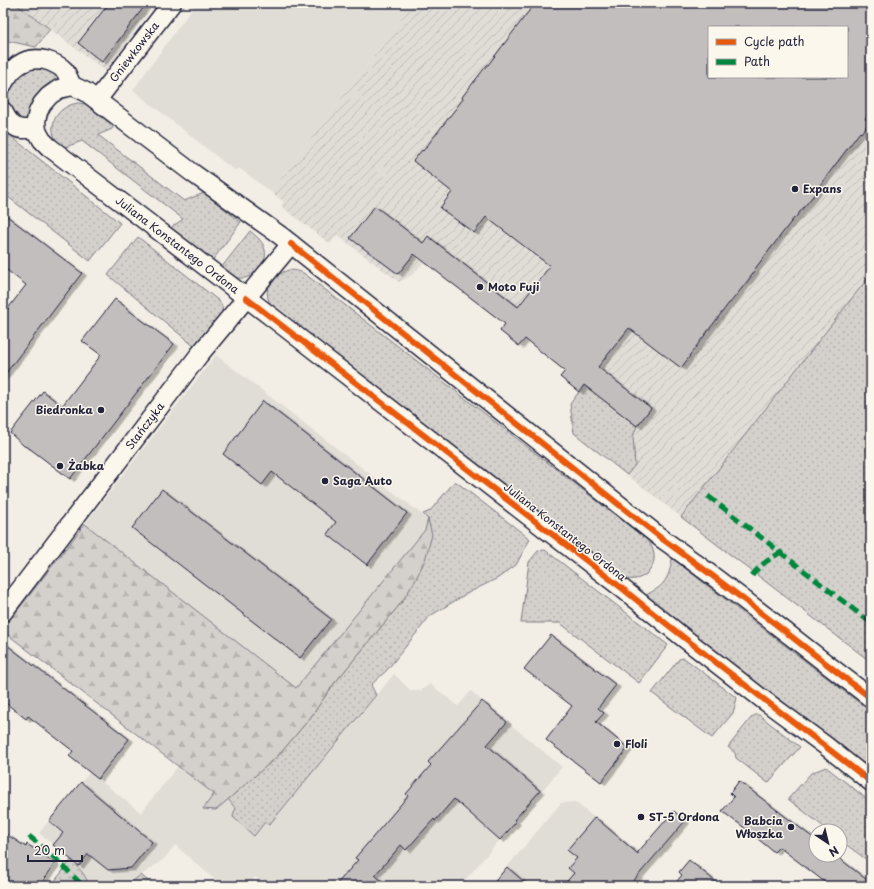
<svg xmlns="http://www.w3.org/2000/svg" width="874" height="889" viewBox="0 0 874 889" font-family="'Playpen Sans',sans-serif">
<defs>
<pattern id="industrial-furrows" width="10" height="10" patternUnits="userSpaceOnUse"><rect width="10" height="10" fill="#e0dcd6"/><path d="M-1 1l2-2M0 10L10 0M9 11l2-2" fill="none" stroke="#c0bcb9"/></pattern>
<pattern id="grass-dots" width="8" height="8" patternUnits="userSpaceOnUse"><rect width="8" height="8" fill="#d4d1cc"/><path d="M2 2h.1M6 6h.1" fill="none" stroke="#b6b3b0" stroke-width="1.8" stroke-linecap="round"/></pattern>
<pattern id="forest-firs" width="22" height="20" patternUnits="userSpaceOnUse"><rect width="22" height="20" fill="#d4d1cc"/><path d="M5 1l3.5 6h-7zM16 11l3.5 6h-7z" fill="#b6b3b0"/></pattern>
<filter id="shadow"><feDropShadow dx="4.5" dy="2.5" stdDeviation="0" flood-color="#0004"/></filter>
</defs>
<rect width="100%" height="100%" fill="#f2eee5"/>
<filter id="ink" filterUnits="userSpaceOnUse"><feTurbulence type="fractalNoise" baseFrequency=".025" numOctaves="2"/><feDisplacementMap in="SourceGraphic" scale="8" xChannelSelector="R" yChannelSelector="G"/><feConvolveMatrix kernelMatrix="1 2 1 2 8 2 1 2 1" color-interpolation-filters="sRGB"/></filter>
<g filter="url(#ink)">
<!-- built -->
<path fill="#e0dcd6" d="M196,3H413L271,192L239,168L236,171L225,163L133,90Z
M216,355L428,519L425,530L296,689L85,524Z
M394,674L411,691H420L430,684L458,706L471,691L482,701L562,767L460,886H268L255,877L249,886H222L175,845L164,859L126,886H90L87,879L79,866L39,833L90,772L141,813L178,766L214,794L203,809L216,810L228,799L237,809L265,822L269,825Z
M575,802L592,816L593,815L649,862L629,886H491L561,803Z"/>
<!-- industrial -->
<path fill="url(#industrial-furrows)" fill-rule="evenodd" d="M17,3H155L106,71L16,4Z
M413,3H871V274L681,517L627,475L635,465L633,436L637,426L584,385L579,392L560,377L565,370L525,339L519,346L500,331L505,324L424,262L412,275L399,282L337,235L330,244L281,206L284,202L271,192ZM709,27H847V77H709Z"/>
<!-- grass -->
<path fill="url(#grass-dots)" stroke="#7b7a84" d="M33,68C43,68 53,70 59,79C56,82 51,82 48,84C34,93 28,107 27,122L24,124C20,120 14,115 11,110C1,91 15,74 33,68Z
M78,103L85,104L112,125L113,127L112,129L98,135L184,201L204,193L241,222L212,261L169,229L183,219L82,141L63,148C60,145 57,142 55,138C47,120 62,105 78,103Z
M3,130L120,223L90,261L3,193Z
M250,231C256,236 263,241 265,250C268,264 254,280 239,278C232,278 226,273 221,268Z
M138,237L219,301C222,305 223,307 222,312L227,316L200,349L194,346L108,275Z
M289,270C295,270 300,271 305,274L646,539C666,559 646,588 620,577L273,308C260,291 271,275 289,270Z
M871,274V662L681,517Z
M584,385L637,426L633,436L635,465L627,475L574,433L570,404Z
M455,481L530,539L516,565L498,578L466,594L430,616L387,670L371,685L376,695L269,825L265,822L254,836L233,817L234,812L236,809L228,799L279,755L310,718L333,685L401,603L415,581L428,519L423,514L430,511Z
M545,550L668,645L639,683L560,623H521L529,562L538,551Z
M672,559H673L871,712V763L867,765L841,749L646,598L645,596L646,595C649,593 652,592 655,590C667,583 670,572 672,559Z
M684,658L737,698L733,713L712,738L652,693L679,659Z
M755,715H759L800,747L768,783L736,758L735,753L728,747L751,718Z
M826,767L871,802V863L840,840V831H829L788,799L811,773Z
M71,860C79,867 85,875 90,886H51Z
M141,875L154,886H126Z"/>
<!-- forest -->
<path fill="url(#forest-firs)" stroke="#7b7a84" d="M3,3H17L16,4L50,29L36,47L3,40Z
M428,519L432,535L425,560L415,581L401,603L333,685L310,718L279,755L216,810L203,809L214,794L3,631V629L85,524L296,688L425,530Z"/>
<!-- building -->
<path fill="#c2bebe" stroke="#22223b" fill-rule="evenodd" filter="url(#shadow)" d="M109,3H147L102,62L78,43Z
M535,3H871V111L865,119L870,122L861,133L860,132L820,185L821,186L804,207L795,218H794L754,270L755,271L746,283L730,303H729L689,356H690L681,368L629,328L598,367L651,408L637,426L584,385L579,392L560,377L565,371L525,339L519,346L500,331L505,324L414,254L398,274L350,238L375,206L423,243L428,236L518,307L550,266L486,217L474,233L440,208L452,192L413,161L422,150L423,151L463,99L462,97L487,65H488ZM709,27H847V77H709Z
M3,213L82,273L3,377V315L26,285L3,267Z
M115,299L127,308V309L174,344L70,479L29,448L24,446L10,433L43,391L62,406L101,355L82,341Z
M263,401L407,513L367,565L327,534L336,522L272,472L262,485L223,454Z
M162,489L331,619L300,658L132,528Z
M551,635L616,685L598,708L604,713L596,722L628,748L601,782L546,740L572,706L524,669Z
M3,642L129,739L98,779L69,756L73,751L28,716L26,719L3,701Z
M482,701L507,722L487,745L540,791L514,820L516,822L500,840L454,799L435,821L434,819L406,850L401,845L375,875L387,886H335L358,860L355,858L408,796L406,794L431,765L428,762Z
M739,781L816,840V855H835L871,883V886H830L779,847L774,852L737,822H736L722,811L734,797L730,793Z
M81,782L152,842L131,868L108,870L88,854L79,866L53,845L63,833L49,821Z
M674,811L685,821L629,886H563L574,873L568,868L577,858L567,850L595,817L638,854V852Z
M3,832L26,847L27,844L55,863L40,886H3Z
M689,860L721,886H673L682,875L679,872Z
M507,867L529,886H491Z"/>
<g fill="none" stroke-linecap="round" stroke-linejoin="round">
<!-- minor casing -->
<g stroke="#22223b" stroke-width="21">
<g id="minor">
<path d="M3,84C12,67 25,56 45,60C52,62 59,65 64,70C68,74 69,82 73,86"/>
<path id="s1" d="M97,100L172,3"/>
<path d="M3,111C7,119 14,130 24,129C30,129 32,128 37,131"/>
<path id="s2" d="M3,612L199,355L291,244"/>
<path id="s3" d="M871,698C801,645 733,589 661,538L281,236L194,174L86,92L73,86L59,89L49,96L42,104L38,112L36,121L37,131L42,140L49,147L273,318L623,589L684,638L761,698L826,746L871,782"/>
</g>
</g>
<!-- minor -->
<use href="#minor" stroke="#fbf7ec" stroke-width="18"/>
<!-- quiet -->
<path stroke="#00873e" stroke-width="5" stroke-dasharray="10 5" stroke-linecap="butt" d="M708,496L871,623
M752,576C759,565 770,559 781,552
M29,836L57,860L79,882L82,886"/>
<!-- cycleway casing -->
<g stroke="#fbf7ec" stroke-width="8">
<path id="cycleway" d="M291,244L661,538C733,589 801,645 871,698
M246,298L623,589C704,655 788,717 871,782"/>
</g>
<!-- cycleway -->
<use href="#cycleway" stroke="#e8590c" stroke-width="6"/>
</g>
</g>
<!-- markers -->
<g fill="#22223b" stroke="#fbf7ec" stroke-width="1.5">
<circle cx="795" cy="189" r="4"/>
<circle cx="480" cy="287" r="4"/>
<circle cx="101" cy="410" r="4"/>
<circle cx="60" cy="466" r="4"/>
<circle cx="325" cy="481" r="4"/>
<circle cx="617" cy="744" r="4"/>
<circle cx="641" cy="817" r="4"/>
<circle cx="791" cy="827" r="4"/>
</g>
<g text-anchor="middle" stroke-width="3" stroke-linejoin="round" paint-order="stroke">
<!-- street labels -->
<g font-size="11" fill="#22223b" stroke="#fbf7ec">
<text dy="4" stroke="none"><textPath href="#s1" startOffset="61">Gniewkowska</textPath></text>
<text dy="4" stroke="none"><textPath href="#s3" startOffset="1253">Juliana Konstantego Ordona</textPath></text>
<text dy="4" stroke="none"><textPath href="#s2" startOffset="234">Stańczyka</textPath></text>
<text transform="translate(565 532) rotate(38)" y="4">Juliana Konstantego Ordona</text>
</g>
<!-- poi labels -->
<g font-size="11" font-weight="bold" fill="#22223b" stroke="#fbf7ec" text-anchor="start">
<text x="803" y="193">Expans</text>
<text x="488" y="291">Moto Fuji</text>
<text x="93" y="414" text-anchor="end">Biedronka</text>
<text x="68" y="470">Żabka</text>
<text x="333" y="485">Saga Auto</text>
<text x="625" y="748">Floli</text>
<text x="649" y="821">ST-5 Ordona</text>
<text x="783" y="825" text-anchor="end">Babcia<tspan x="783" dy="13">Włoszka</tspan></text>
</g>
</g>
<!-- margin -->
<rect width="874" height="889" fill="none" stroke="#fbf7ec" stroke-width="16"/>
<rect x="8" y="8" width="858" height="873" fill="none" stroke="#22223b" stroke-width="1.5" filter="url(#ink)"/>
<!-- legend -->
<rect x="708" y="26" width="140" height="52" fill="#fbf7ec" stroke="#a4a2a5"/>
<rect x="716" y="39" width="20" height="6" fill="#e8590c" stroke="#a4a2a5"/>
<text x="744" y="46" font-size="12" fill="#22223b">Cycle path</text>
<rect x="716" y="59" width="20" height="6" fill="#00873e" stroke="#a4a2a5"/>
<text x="744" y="66" font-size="12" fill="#22223b">Path</text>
<!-- north arrow -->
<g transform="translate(828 843) rotate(145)"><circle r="19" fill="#fbf7ec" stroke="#a4a2a5"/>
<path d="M0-3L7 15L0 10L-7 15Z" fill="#22223b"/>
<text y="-6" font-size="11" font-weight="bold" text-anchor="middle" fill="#22223b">N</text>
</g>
<!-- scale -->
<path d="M28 855v6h54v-6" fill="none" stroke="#22223b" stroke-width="2"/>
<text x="34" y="855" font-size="12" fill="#22223b" stroke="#fbf7ec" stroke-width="3" paint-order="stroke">20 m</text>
</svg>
